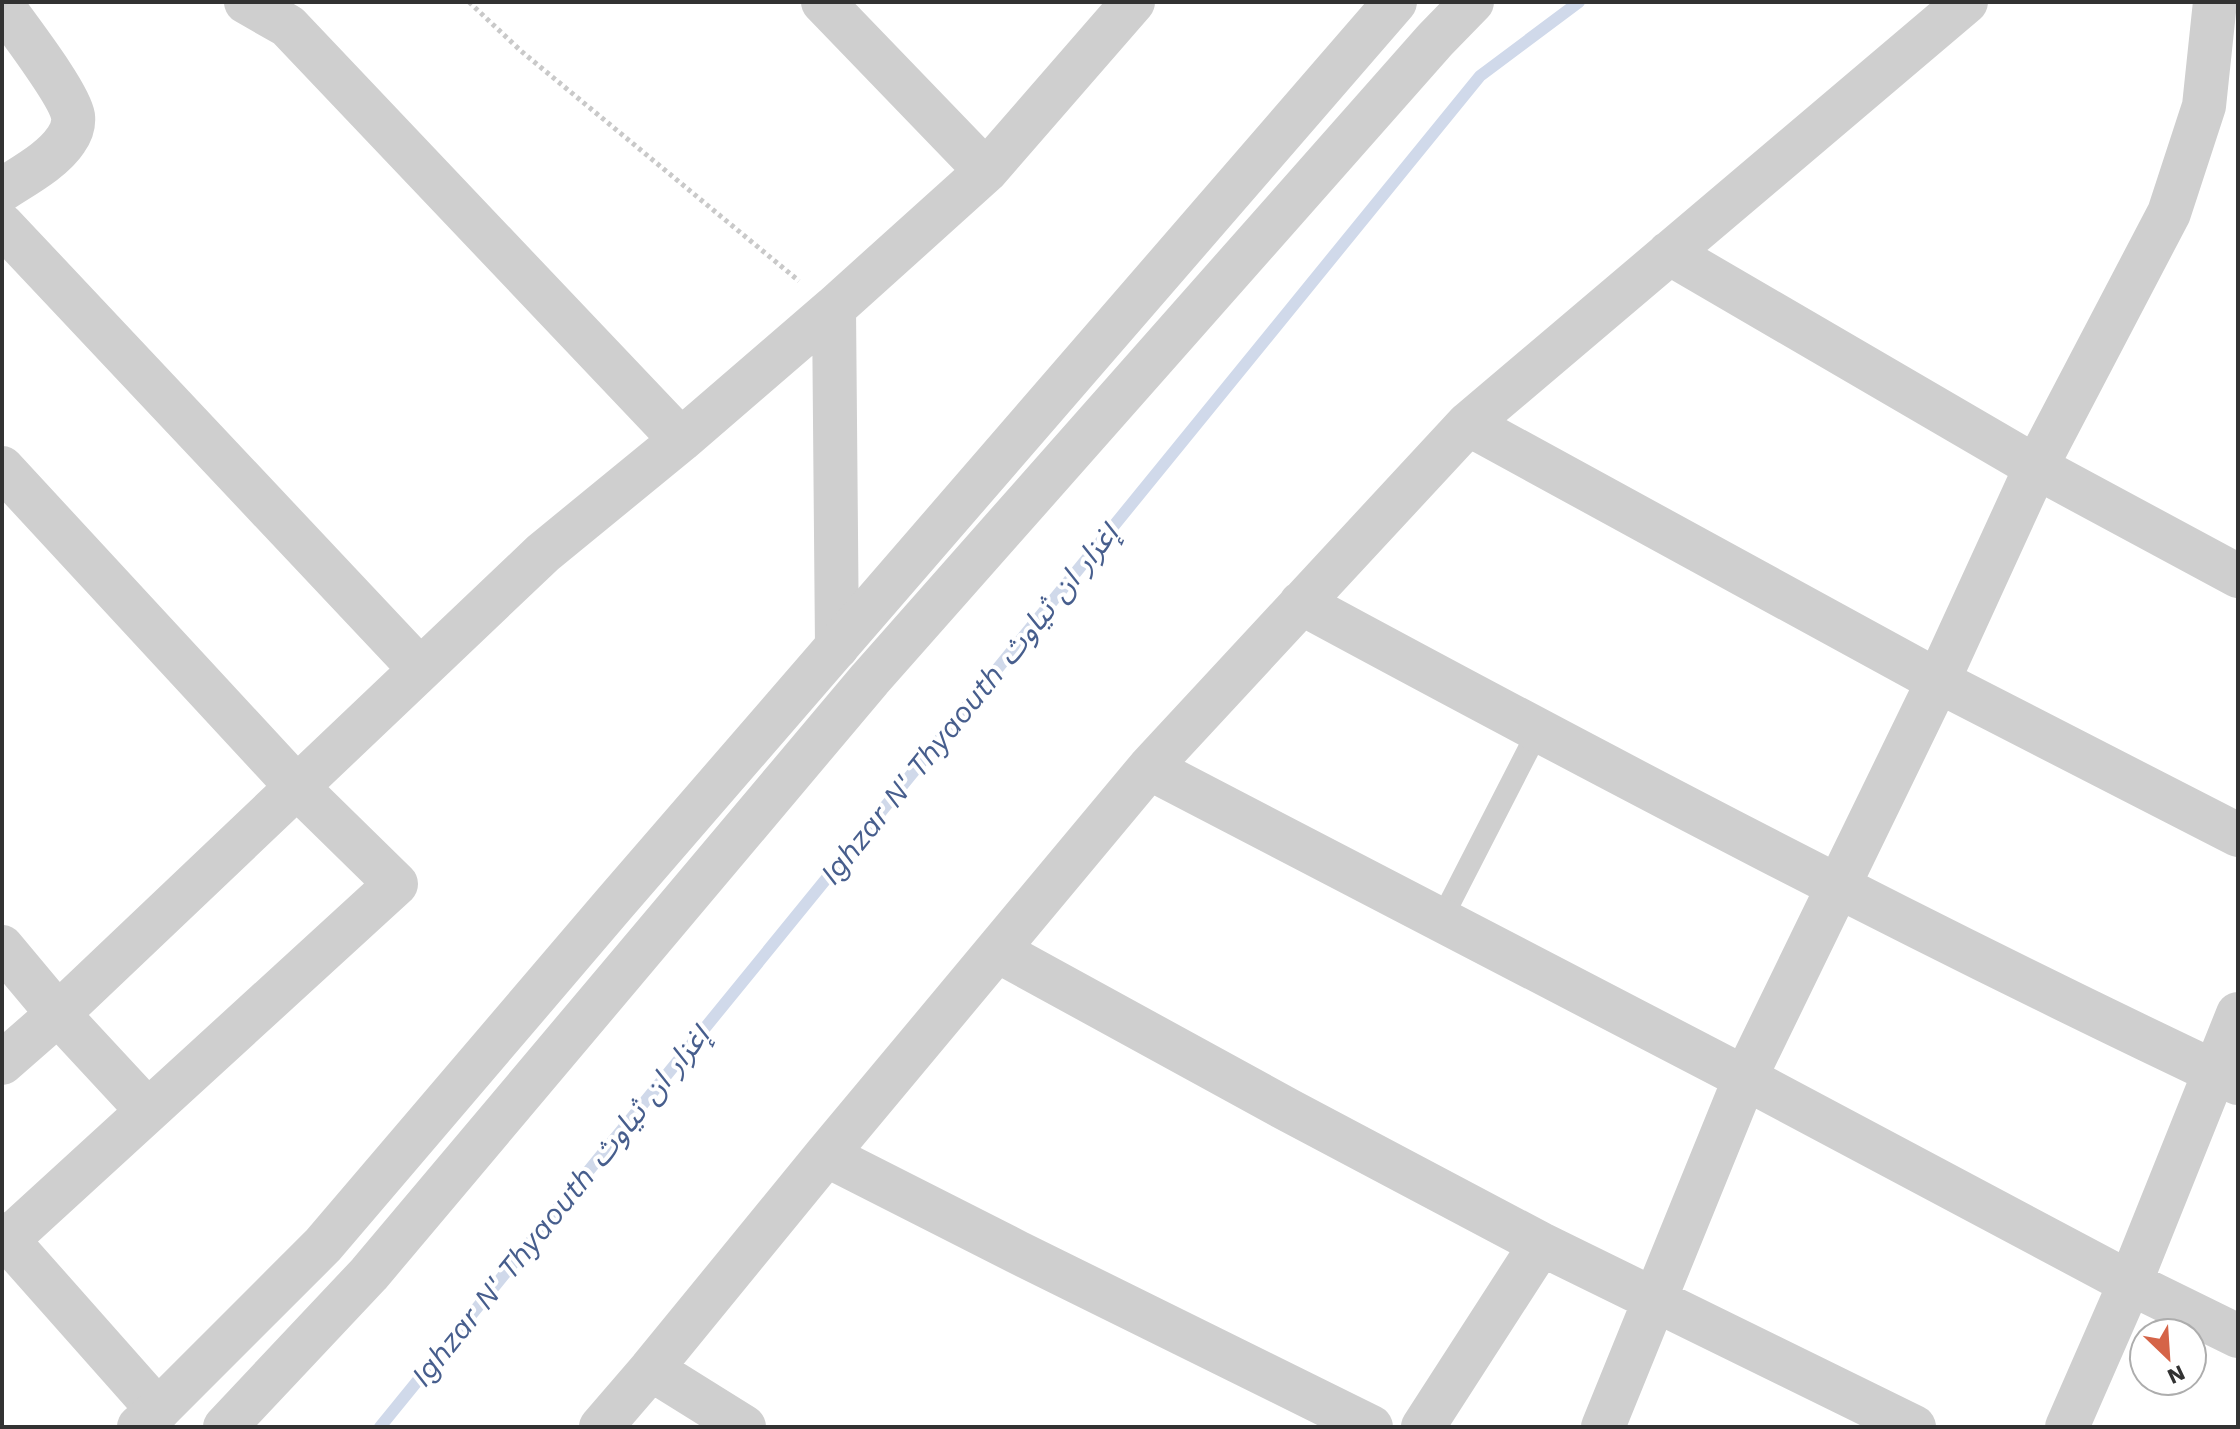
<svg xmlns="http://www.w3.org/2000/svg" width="2240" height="1429" viewBox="0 0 2240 1429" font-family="'Work Sans','Noto Sans Arabic',sans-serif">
<rect width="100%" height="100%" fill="#fff"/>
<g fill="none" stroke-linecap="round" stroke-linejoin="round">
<!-- stream -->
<path stroke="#d0d9ea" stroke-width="12" d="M380,1427L1480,76L1579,2"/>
<!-- path -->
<path stroke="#c9c9c9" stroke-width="5" stroke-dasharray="4 4" stroke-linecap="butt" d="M469,2L521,51L799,281"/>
<!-- service -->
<path stroke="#cfcfcf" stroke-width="22" d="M1441,920L1538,731"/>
<!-- minor -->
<path stroke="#cfcfcf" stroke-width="44" d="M246,2L288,26L681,440
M823,2L986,171
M2,5C18,28 69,93 73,116C74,124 71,133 66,140C52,161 23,176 2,190
M2,225L420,669
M1669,253L2036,467L2238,576
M1468,424L1938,681L2238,835
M2,468L298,788L396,884L7,1240
M1301,603C1610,770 1920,933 2238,1083
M837,647L834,308L986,171L1133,2
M1149,768L1745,1078L2130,1283L2238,1336
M2,947L58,1014L148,1111
M998,951L1290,1111L1541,1244L1914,1427
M2,1063L58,1014L543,553L681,440L834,308
M826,1155L1017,1252L1371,1427
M2,1234L158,1410
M651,1369L744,1427
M601,1427L651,1369L826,1155L1149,768L1468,424L1966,2
M1423,1427L1541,1244
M1603,1427L1745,1078L1938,681L2036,467L2169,213L2204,106L2215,2
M2067,1427L2130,1283L2238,1014"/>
<!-- tertiary -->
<path stroke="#cfcfcf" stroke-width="44" d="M139,1427L158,1410L323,1245L614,904L1395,2
M225,1427L369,1274L870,679L1435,40L1472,2"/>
</g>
<g text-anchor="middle" stroke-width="8" stroke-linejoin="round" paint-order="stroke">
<!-- water labels -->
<g font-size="30" font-style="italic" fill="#475e8d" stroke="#fff">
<text transform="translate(969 704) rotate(-51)" y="10">Ighzar N' Thyaouth إغزار ان ثياوث</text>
<text transform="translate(560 1206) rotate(-51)" y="10">Ighzar N' Thyaouth إغزار ان ثياوث</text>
</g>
</g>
<!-- border -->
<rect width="2240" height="1429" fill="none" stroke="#323232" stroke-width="8"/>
<!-- north arrow -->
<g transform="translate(2168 1357) rotate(155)"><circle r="38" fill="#ffffff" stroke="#adadad" stroke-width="2"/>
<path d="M0-6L14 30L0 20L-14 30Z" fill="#d56448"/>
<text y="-12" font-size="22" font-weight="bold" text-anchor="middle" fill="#323232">N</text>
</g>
</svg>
